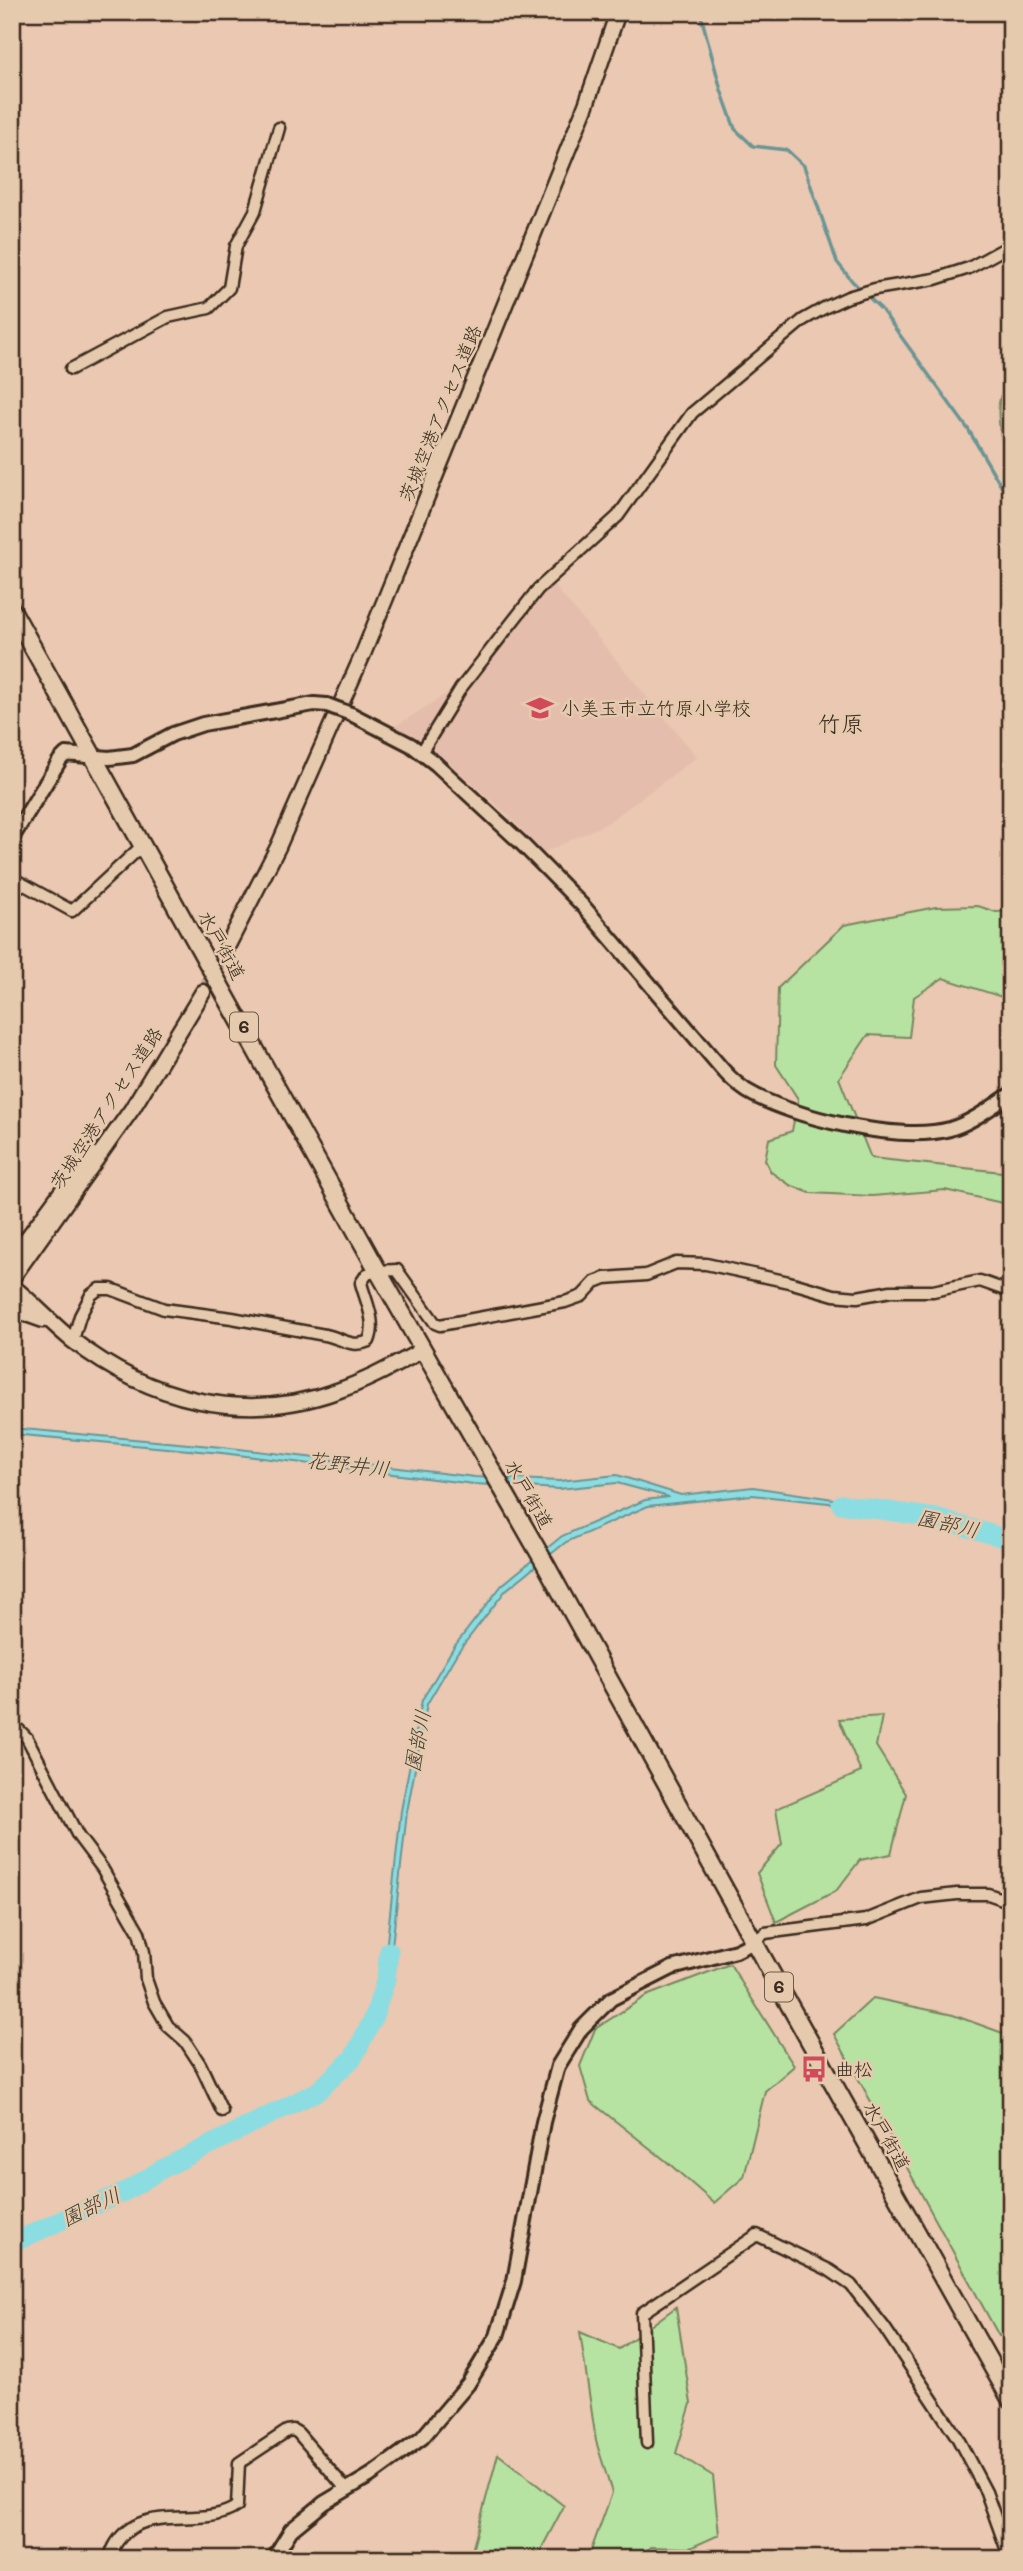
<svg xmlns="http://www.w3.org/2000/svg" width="1023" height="2571" viewBox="0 0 1023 2571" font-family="Mali,'Klee One',sans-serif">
<rect width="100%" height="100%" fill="#eac8b1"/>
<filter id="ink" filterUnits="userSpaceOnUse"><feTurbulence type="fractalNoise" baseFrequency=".0143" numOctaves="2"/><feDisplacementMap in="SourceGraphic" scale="14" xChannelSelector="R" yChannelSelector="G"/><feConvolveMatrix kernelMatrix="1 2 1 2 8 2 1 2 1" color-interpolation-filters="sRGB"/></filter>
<g filter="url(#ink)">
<!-- built -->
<path fill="#e5bdac" d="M552,583L697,757L607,823L543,853L507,814L461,774L426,747L397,730L396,726L451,691Z"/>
<!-- green -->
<path fill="#b6e3a2" stroke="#788660" stroke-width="2" d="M1011,378V475C1004,457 995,416 1000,398C1002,391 1007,384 1011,378Z
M978,906L996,912L1011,911V1000L943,978L914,997L909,1037L868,1035L839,1078L871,1158L1011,1173V1205L945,1190L872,1196L810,1193L790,1185L771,1172L765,1160L769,1139L792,1131L798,1099L776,1065L778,988L844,925L936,907Z
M882,1716L876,1746L906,1794L891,1854L860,1860L836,1891L776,1922L757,1873L782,1844L776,1809L861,1772L839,1719Z
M730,1964L794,2066L765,2091L744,2177L714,2203L666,2161L590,2101L580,2066L595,2029L646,1996Z
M873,1998L953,2015L1011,2036V2333L999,2336L834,2034Z
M676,2307L691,2404L676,2453L713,2476L719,2535L690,2548L650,2547L640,2559H588L612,2493L596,2441L580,2332L619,2349Z
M498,2454L564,2506L536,2559H475L472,2551Z"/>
<!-- water -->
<path fill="#8bdde2" stroke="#6b9594" stroke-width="2" d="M12,1428L222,1447L475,1477L559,1481L617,1475L681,1495L753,1487L935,1514L752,1495L648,1506L566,1542L506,1590L457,1653L427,1704L407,1812L389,1973L383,1979L401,1811L422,1700L453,1648L502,1585L562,1536L645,1500L669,1497L617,1483L559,1489L474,1484L222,1453L12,1434Z"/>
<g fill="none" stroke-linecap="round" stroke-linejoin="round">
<!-- stream -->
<path stroke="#6b9594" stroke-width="3.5" d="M700,12L721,90L735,129L753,146L787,150L804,166L837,262L852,281L881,309L968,429L1011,503"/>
<!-- river -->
<path stroke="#8bdde2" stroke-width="19" d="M841,1504L935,1518L1011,1540
M12,2243L128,2190L162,2169L318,2091L353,2058L373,2019L386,1979L389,1951"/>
<!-- secondary-tunnel -->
<path stroke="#c7a894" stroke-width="14" stroke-dasharray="14 7" stroke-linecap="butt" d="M203,992L226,949"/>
<!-- minor casing -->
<g stroke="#3b2a1e" stroke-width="15">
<path id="minor" d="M71,369L168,317L209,308L229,288L236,246L255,211L279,128
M421,753L461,688L538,589L618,516L692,413L803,320L826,307L848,297L875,289L935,279L969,268L1011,245
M12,878L72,911L143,845
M73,1340L80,1316L91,1295L99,1289H111L164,1309L232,1318L325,1335C342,1338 352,1349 369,1341C377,1322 366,1302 361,1283L367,1274L378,1271L397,1270L435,1323L440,1325L565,1302L582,1296L595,1282L605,1278L646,1275L676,1263L706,1264L789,1282L834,1295L857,1297L891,1291H933L980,1281L1011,1292
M12,1723L27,1738L78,1836L102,1868L139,1932L144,1952L146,1979L154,2002L168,2026L185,2041L200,2064L222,2111
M754,1942L765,1933L866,1920L921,1898L957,1894H988L1011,1902
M647,2443L642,2313L757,2235L829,2270L851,2285L884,2327L957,2437L986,2492L1010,2559
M109,2559C130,2494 199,2533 237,2506L239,2463L287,2431L293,2430L298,2433L346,2489"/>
</g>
<!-- tertiary casing -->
<g stroke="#3b2a1e" stroke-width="18">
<path id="tertiary" d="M351,714L411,745L436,764L520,842L584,907L723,1070C730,1078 738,1085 747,1091C792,1118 900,1143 950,1129C973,1122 991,1107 1011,1094
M12,838L60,760L66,754L109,758L133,755L173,734L203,724L314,704L327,705
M273,2559L291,2530L324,2503L371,2475L422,2438L468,2384L497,2336L514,2281L543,2122L558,2066L581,2029L611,1999L672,1968L736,1951L754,1942"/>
</g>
<!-- secondary casing -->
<g stroke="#3b2a1e" stroke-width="19">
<path id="secondary" d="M226,949L278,847L363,654L586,105L618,12
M12,1259L90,1153
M12,1278L132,1109L203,992
M12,1286C33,1303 51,1323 72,1340C148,1399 242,1425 337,1391C367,1381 395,1365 423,1350
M12,1309L43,1320"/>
</g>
<!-- trunk casing -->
<g stroke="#3b2a1e" stroke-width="21">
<path id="trunk" d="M12,610L378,1271L542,1558L754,1942L1011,2400"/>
</g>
<!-- minor -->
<use href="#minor" stroke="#e5caad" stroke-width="10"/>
<!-- tertiary -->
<use href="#tertiary" stroke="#e5caad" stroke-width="12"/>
<!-- secondary -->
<use href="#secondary" stroke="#e5caad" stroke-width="14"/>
<!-- trunk -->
<use href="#trunk" stroke="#e5caad" stroke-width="16"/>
<!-- tertiary-bridge casing -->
<g stroke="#3b2a1e" stroke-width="18" stroke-linecap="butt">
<path id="tertiary-bridge" d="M327,705L351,714"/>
</g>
<!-- tertiary-bridge -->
<use href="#tertiary-bridge" stroke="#e5caad" stroke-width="12"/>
</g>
</g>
<!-- icons -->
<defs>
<g id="school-bare" transform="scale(2.1)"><path d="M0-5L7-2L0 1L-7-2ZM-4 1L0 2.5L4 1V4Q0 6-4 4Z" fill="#d1495b" stroke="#e5caad" stroke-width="2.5" paint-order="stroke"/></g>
<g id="bus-bare" transform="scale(2.1)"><path d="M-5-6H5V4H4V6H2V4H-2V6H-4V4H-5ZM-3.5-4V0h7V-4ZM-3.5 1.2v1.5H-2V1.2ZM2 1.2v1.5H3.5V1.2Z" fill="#d1495b" stroke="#e5caad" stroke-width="2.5" paint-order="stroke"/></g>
</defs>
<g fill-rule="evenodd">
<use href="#school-bare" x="540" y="708"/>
<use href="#bus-bare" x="814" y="2069"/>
</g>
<g text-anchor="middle" stroke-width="5" stroke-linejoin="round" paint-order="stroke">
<!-- shield labels -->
<g fill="#e5caad" stroke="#6e5a49" stroke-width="2">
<rect x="230" y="1012.5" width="28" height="29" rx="5"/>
<rect x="765" y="1972.5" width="28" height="29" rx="5"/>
</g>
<g font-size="18" font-weight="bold" fill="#3b2a1e">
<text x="244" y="1033">6</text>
<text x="779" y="1993">6</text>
</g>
<!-- street labels -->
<g font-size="19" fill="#3b2a1e" stroke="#e5caad">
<text transform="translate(440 413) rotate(-68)" y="7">茨城空港アクセス道路</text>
<text transform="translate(222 945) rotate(61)" y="7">水戸街道</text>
<text transform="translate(106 1108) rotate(-57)" y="7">茨城空港アクセス道路</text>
<text transform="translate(529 1494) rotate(60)" y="7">水戸街道</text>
<text transform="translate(887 2136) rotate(61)" y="7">水戸街道</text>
</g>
<!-- poi labels -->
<g font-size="19" fill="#3b2a1e" stroke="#e5caad" text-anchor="start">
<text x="561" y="715">小美玉市立竹原小学校</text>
<text x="835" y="2076">曲松</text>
</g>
<!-- water labels -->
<g font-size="21" font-style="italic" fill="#433c32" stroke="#e5caad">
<text transform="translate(348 1465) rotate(7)" y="7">花野井川</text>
<text transform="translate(948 1524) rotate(13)" y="7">園部川</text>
<text transform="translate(418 1741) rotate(-79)" y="7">園部川</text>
<text transform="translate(91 2207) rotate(-25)" y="7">園部川</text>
</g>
<!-- quarter labels -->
<g font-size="23" fill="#3b2a1e" stroke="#e5caad">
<text x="841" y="732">竹原</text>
</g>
</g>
<!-- margin -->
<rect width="1023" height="2571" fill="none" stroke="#e5caad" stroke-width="42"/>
<rect x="21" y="21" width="981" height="2529" fill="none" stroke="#3b2a1e" stroke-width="2.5" filter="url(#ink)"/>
</svg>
